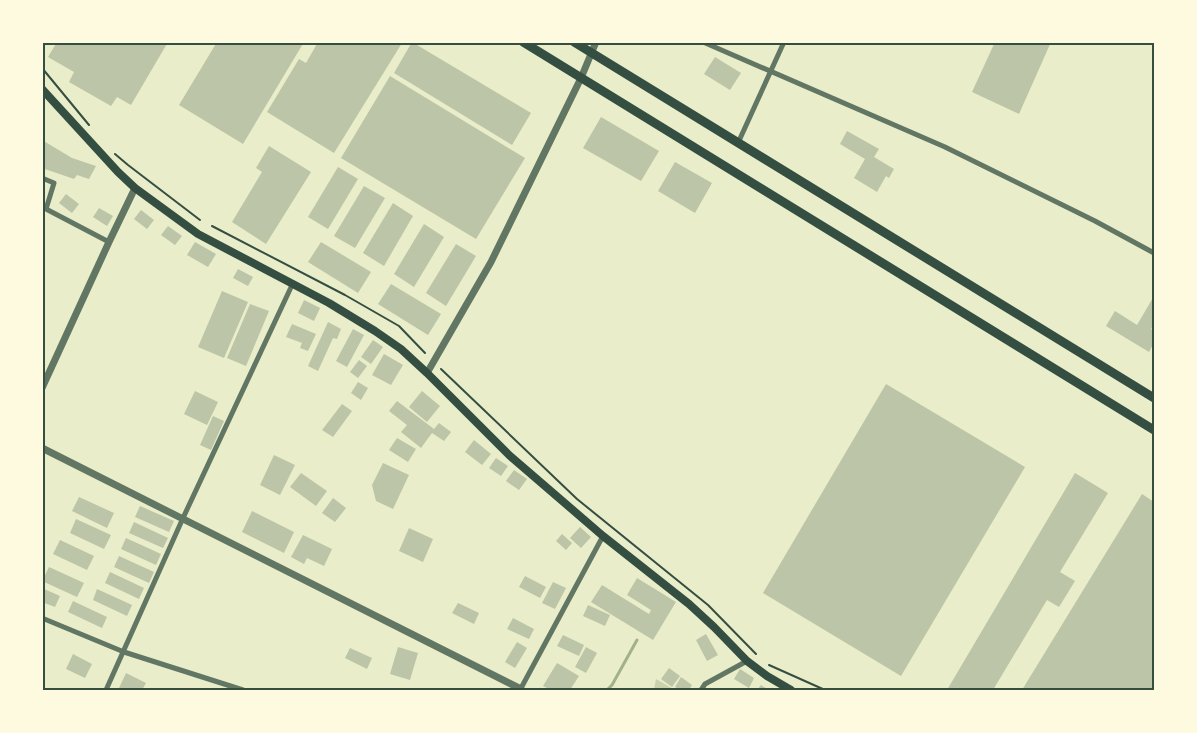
<svg xmlns="http://www.w3.org/2000/svg" width="1197" height="733" viewBox="0 0 1197 733" font-family="'DM Sans',sans-serif">
<rect width="100%" height="100%" fill="#e9edc9"/>
<!-- green -->
<path fill="#cad2ad" d="M656,679L675,690H654Z"/>
<g fill="none" stroke-linecap="round" stroke-linejoin="round">
<!-- stream -->
<path stroke="#a3b18a" stroke-width="3" d="M1103,42H1108
M607,690L612,685L637,640"/>
</g>
<!-- building -->
<path fill="#bcc5a7" d="M57,42H168L131,105L117,97L111,106L69,82L74,72L48,57Z
M217,42H304L243,144L179,105Z
M318,42L402,43L334,153L267,112L299,59L306,63Z
M412,42L531,113L512,145L394,73Z
M995,42H1051L1019,114L972,92Z
M715,57L741,73L730,90L704,74Z
M390,76L525,158L476,239L341,158Z
M601,117L659,151L641,181L583,148Z
M847,131L879,149L874,157L894,169L889,178L886,176L877,192L854,178L865,159L840,144Z
M42,140L72,158L96,166L89,179L77,175L74,179L42,168Z
M269,146L311,172L266,244L232,222L262,172L256,168Z
M675,162L712,183L695,213L658,191Z
M338,167L358,179L328,229L308,217Z
M364,186L385,198L355,248L334,236Z
M66,194L79,204L72,213L59,203Z
M393,203L413,216L384,266L363,253Z
M99,208L113,216L107,226L93,217Z
M141,210L154,220L147,229L134,219Z
M424,224L444,237L414,287L394,274Z
M168,226L182,236L175,245L161,235Z
M195,242L216,254L208,267L187,255Z
M321,242L371,272L358,293L308,262Z
M456,244L476,256L446,306L426,293Z
M238,269L253,277L248,286L233,278Z
M391,284L441,314L428,335L378,304Z
M222,291L248,302L224,358L198,347Z
M1154,296V324L1151,329L1154,331V343L1149,352L1106,326L1115,311L1137,325Z
M304,300L320,308L314,321L298,313Z
M250,304L269,311L246,366L227,358Z
M328,322L341,329L337,339L333,338L318,371L308,366Z
M292,324L316,334L308,351L300,348L302,343L286,337Z
M353,329L364,335L347,367L336,361Z
M373,340L383,347L371,364L361,357Z
M384,354L403,365L391,385L372,375Z
M359,360L367,366L358,378L350,372Z
M358,382L368,388L361,400L351,393Z
M886,384L1025,467L901,676L763,593Z
M195,391L218,402L207,425L184,414Z
M422,391L440,406L427,422L409,407Z
M397,401L434,429L439,423L451,432L444,441L432,433L421,448L401,432L407,425L389,411Z
M342,404L352,411L333,437L322,430Z
M213,416L224,421L211,450L200,445Z
M397,438L416,449L408,462L389,450Z
M474,440L491,454L482,465L465,452Z
M274,455L295,465L280,495L260,485Z
M496,458L508,466L501,476L489,468Z
M383,463L409,475L393,509L376,501L372,485Z
M514,470L527,479L519,490L506,481Z
M301,473L327,491L316,506L290,487Z
M1075,473L1108,493L1060,572L1075,581L1059,607L1047,600L993,690H947Z
M1142,494L1154,502V690H1022Z
M79,497L114,513L107,528L72,511Z
M333,498L346,508L335,522L322,513Z
M140,506L174,521L169,532L135,517Z
M252,511L294,532L284,553L242,532Z
M76,519L111,535L104,549L70,533Z
M134,522L168,538L163,548L129,533Z
M580,527L591,537L581,548L570,538Z
M409,528L433,539L423,562L399,551Z
M562,534L572,543L566,550L556,541Z
M303,535L332,549L324,566L307,558L304,564L291,557Z
M126,538L161,554L156,565L121,549Z
M60,540L94,556L87,570L53,554Z
M119,556L154,572L149,583L114,567Z
M49,567L84,583L77,597L42,581Z
M110,572L144,588L139,599L105,583Z
M525,576L546,587L540,598L519,587Z
M637,578L676,602L653,640L591,602L602,585L649,614L651,610L627,595Z
M553,582L566,588L555,609L542,603Z
M42,588L60,596L55,607L42,602Z
M97,589L132,605L127,616L93,600Z
M73,601L107,617L102,628L68,612Z
M458,603L479,613L474,624L452,613Z
M588,605L610,615L605,626L583,616Z
M513,618L534,629L529,639L507,629Z
M706,634L718,655L707,661L696,640Z
M563,635L584,645L579,656L557,646Z
M517,642L527,648L515,668L505,662Z
M398,647L418,653L410,680L390,674Z
M586,647L597,653L586,673L575,667Z
M350,648L372,658L367,669L345,658Z
M73,654L92,664L85,678L66,669Z
M557,663L579,676L570,690H551L543,686Z
M669,668L680,676L672,687L661,679Z
M740,669L754,678L749,688L734,679Z
M126,673L146,683L142,690H123L119,688Z
M681,677L692,685L689,690H680L675,687Z
M761,685L769,690H757Z"/>
<g fill="none" stroke-linecap="round" stroke-linejoin="round">
<!-- path -->
<path stroke="#344e41" stroke-width="2" d="M42,68L89,125
M115,154L128,165L200,220
M212,226L345,295L399,326L425,353
M441,369L577,499L708,605L756,654
M769,665L825,690"/>
<!-- minor -->
<path stroke="#617663" stroke-width="5" d="M703,42L945,147L1095,221L1154,253
M738,143L784,42
M42,178L54,183L46,209L109,242
M42,618L124,652L243,690
M106,690L183,518L293,283
M520,690L603,536
M701,690L705,684L747,661"/>
<!-- tertiary -->
<path stroke="#617663" stroke-width="7" d="M427,373L491,262L581,78L596,42
M42,388L109,242L135,188
M42,448L521,689"/>
<!-- secondary -->
<path stroke="#344e41" stroke-width="8" d="M42,89L118,172L135,188L198,234L329,303L375,331L401,349L427,373L509,455L603,536L689,604L714,627L747,661L767,676L791,690"/>
<!-- trunk -->
<path stroke="#344e41" stroke-width="9" d="M523,42L1154,430
M574,42L1154,398"/>
</g>
<!-- border -->
<rect width="1197" height="733" fill="none" stroke="#fefae0" stroke-width="88"/>
<rect x="44" y="44" width="1109" height="645" fill="none" stroke="#344e41" stroke-width="2"/>
</svg>
